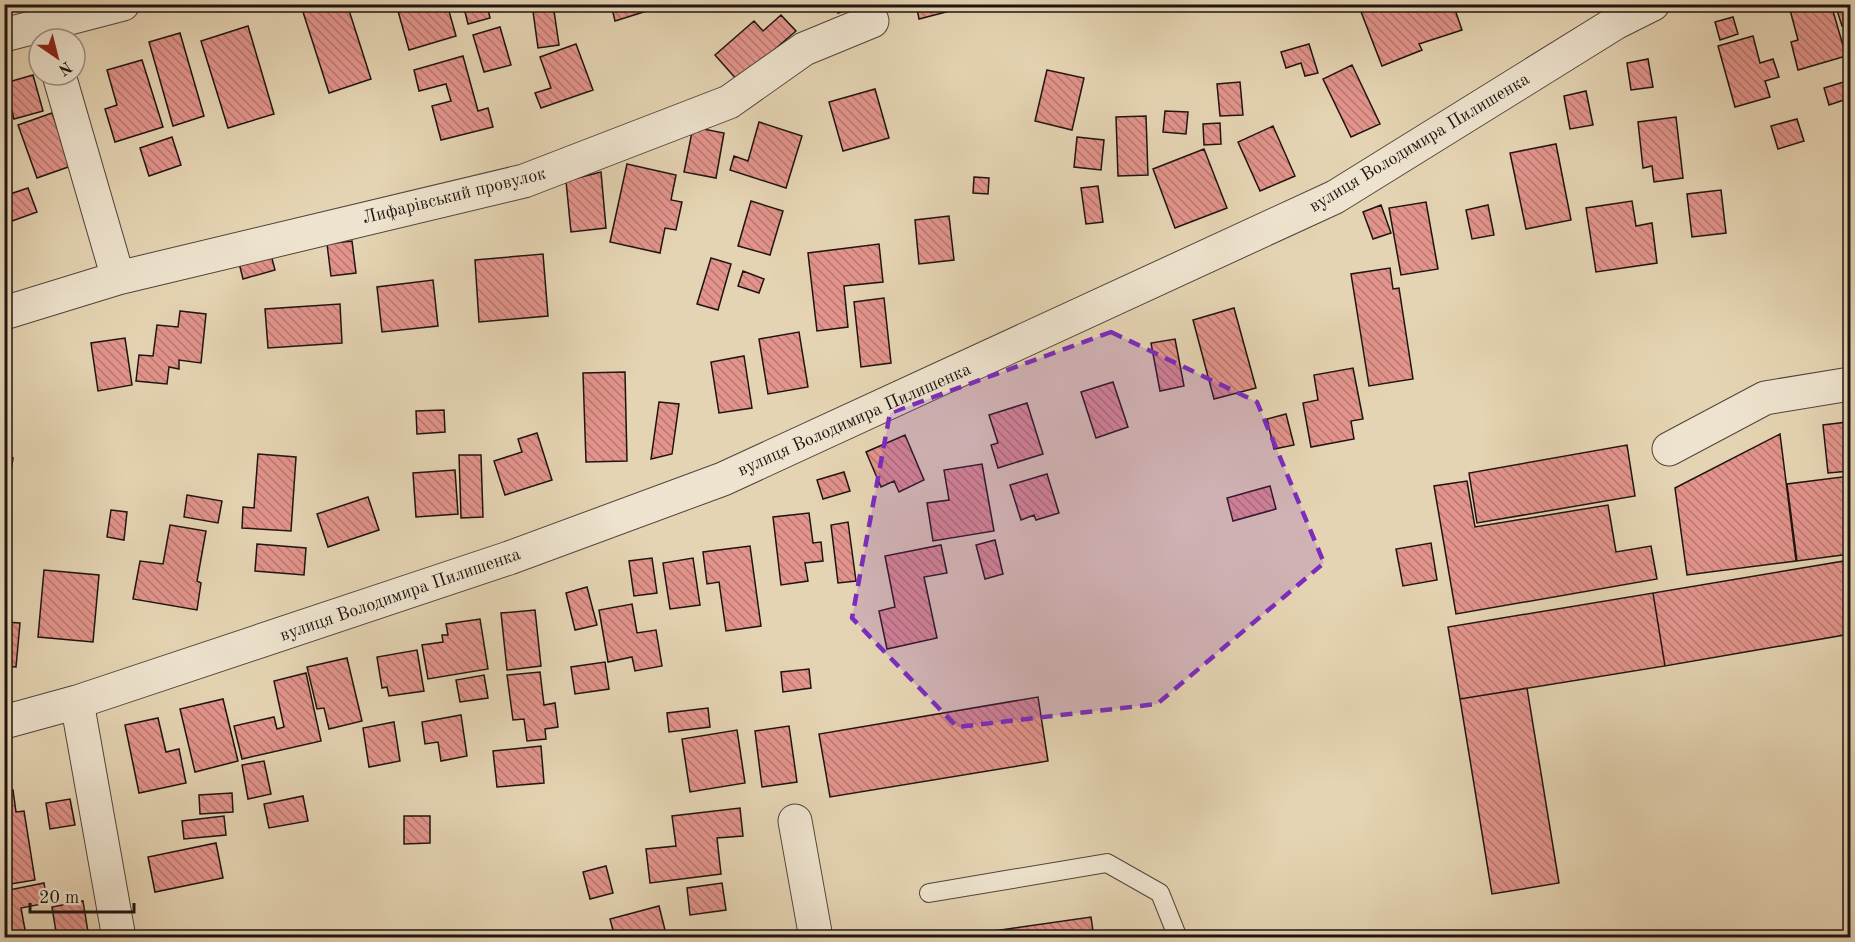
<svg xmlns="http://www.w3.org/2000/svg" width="1855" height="942" viewBox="0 0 1855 942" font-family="'Old Standard TT',serif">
<defs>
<pattern id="building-back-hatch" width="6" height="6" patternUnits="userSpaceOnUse" patternTransform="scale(1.5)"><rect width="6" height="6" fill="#e3948c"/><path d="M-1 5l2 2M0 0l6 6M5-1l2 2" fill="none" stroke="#b77871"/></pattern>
</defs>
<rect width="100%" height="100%" fill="#e5d4b3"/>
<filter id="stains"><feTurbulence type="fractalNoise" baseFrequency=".00333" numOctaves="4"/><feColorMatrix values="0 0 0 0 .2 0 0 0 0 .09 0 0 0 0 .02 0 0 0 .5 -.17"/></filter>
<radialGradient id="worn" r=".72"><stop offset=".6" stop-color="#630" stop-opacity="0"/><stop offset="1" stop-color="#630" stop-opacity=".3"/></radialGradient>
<!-- building -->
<path fill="url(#building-back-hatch)" stroke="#1f1410" stroke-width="1.5" d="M326,4H347L371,79L329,93L303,12Z
M396,4H447L456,36L409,50Z
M463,4H487L490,18L468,24Z
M532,4H553L559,45L538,48Z
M611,4H669L615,21Z
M835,4H865L838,13Z
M916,4H953L954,10L919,19Z
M1358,4H1424L1426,11L1453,4L1462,30L1419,44L1422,50L1382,66Z
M1796,4H1831L1846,56L1798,70L1791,42L1798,40L1789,6Z
M1835,4H1850V23L1842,26Z
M781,15L796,31L738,81L715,55L754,21L763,31Z
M1733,17L1738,34L1720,40L1715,22Z
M248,26L274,114L228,128L201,41Z
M500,27L511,65L484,72L473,35Z
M180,33L204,116L173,126L149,42Z
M1753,36L1760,63L1773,59L1779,77L1765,81L1770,97L1735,107L1718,46Z
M576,44L593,90L541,108L535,93L551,88L540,57Z
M1309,44L1318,73L1305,76L1301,63L1286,68L1281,52Z
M463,56L478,111L488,108L493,127L441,140L432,106L451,101L446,84L419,91L414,70Z
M1648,59L1653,87L1631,90L1627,63Z
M142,60L163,127L115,142L105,109L117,105L107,70Z
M1352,65L1380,124L1351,137L1323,79Z
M1047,70L1084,78L1072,130L1035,121Z
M33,75L43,111L14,119L5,83Z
M1850,80V98L1829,105L1824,88Z
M1240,82L1243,115L1220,116L1217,84Z
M875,89L889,138L843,151L829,102Z
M1586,91L1593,125L1570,129L1564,96Z
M1165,111L1188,112L1186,134L1163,132Z
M52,113L71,166L37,178L18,125Z
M1146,116L1148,175L1118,176L1116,117Z
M1676,117L1683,178L1654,182L1652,166L1643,168L1638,122Z
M1797,119L1804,141L1778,149L1771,126Z
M759,122L802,136L786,188L730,170L734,156L748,161Z
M1220,123L1221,144L1204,145L1203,124Z
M1273,126L1295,176L1260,191L1238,142Z
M693,127L724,133L716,178L684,172Z
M172,137L181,165L149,176L140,148Z
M1077,137L1104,140L1101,170L1074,167Z
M1556,144L1571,220L1526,229L1510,153Z
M1204,149L1227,208L1175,228L1153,169Z
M627,164L676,175L671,200L682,202L676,230L665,228L660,253L610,242Z
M601,172L606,228L571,232L566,181Z
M974,177L989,178L988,194L973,193Z
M1098,186L1103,222L1086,224L1081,188Z
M4,188L7,195L28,188L37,212L4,224Z
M1721,190L1726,233L1692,237L1687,194Z
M751,201L783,211L770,255L738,246Z
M1632,201L1636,226L1652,223L1657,263L1596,272L1586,208Z
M1426,202L1438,269L1401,275L1389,208Z
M1381,205L1391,233L1373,239L1363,212Z
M1488,205L1494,235L1472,239L1466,210Z
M949,216L954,260L919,264L915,220Z
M352,241L356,273L331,276L327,244Z
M879,244L883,282L844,286L848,327L817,331L808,253Z
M270,251L275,270L243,279L238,259Z
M543,254L548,316L479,322L475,260Z
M711,258L731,264L718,310L697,304Z
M1390,268L1393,289L1399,288L1413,379L1369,386L1351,274Z
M743,271L764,279L759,293L738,286Z
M433,280L438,326L382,332L377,287Z
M884,298L891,363L861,367L854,302Z
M340,304L342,343L268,348L265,309Z
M1234,308L1256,388L1214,399L1193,320Z
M180,311L206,314L201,363L179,360V369L169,367L167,384L136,381L139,355L153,356L157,325L178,327Z
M799,332L808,387L768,394L759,339Z
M125,338L132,385L98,391L91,343Z
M1175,339L1184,386L1160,391L1151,343Z
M744,356L752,408L719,413L711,362Z
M1353,368L1363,419L1351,421L1354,439L1311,447L1303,403L1318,400L1314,375Z
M625,372L627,461L586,462L583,373Z
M1113,382L1128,427L1096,438L1081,392Z
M1850,393V471L1828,473L1823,425L1847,422L1844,394Z
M659,402L679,404L672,454L651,459Z
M1027,403L1043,454L998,468L991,445L998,443L989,415Z
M444,410L445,432L417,434L416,411Z
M1286,414L1294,445L1274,449L1267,419Z
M537,433L552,480L505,495L494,461L522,452L518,439Z
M1780,434L1796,561L1687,575L1675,488Z
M905,435L924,480L899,492L894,481L881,487L866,452Z
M1627,445L1635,496L1477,523L1469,473Z
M258,454L296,457L291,531L242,528L243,507L254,508Z
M459,455H481L483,517L461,518Z
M4,457L13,458L10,478L4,477Z
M982,464L994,531L933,541L927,503L949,500L944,470Z
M455,470L458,514L416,517L413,473Z
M844,472L850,491L823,499L817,480Z
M1047,474L1059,513L1036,520L1034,515L1021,520L1010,485Z
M1850,476V554L1797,561L1787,484Z
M1467,481L1475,527L1608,505L1616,552L1651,546L1657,579L1456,614L1434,486Z
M1270,486L1276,509L1233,521L1227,498Z
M187,495L222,501L218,523L184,517Z
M368,497L379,530L328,547L317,514Z
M111,510L127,512L124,540L107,537Z
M809,513L813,543L821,542L823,561L805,563L808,581L781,585L773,517Z
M848,522L856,581L838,583L831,525Z
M170,525L206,531L197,581L201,583L197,610L133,599L140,561L163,564Z
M995,540L1003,574L985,579L976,545Z
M1431,543L1437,580L1403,586L1396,549Z
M257,544L306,548L304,575L255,571Z
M941,545L947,573L924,577L937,638L887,649L879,611L895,607L885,556Z
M750,546L761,626L726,631L719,582L707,584L703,552Z
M652,558L657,593L634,596L629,561Z
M693,558L700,605L670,609L663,563Z
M1850,560V634L1665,666L1653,593Z
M44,570L99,575L93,642L38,637Z
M587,587L597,625L575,630L566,593Z
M1653,593L1665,666L1460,699L1448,627Z
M632,604L637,633L656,630L662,666L635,671L632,657L608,662L599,610Z
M535,610L541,666L507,670L501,613Z
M480,619L488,669L428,679L422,645L443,642L442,635H448L446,624Z
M4,622L20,623L16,667L4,666Z
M417,650L424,691L389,696L387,687L382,688L377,657Z
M347,658L362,721L329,729L324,708L317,709L307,667Z
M605,662L609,689L575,694L571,667Z
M809,669L811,688L783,692L781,672Z
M540,672L544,705L555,703L558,727L545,729L546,739L527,741L524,719L513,720L507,675Z
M306,673L321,741L242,759L234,726L274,717L277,729L284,727L274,681Z
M484,675L488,698L460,702L456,680Z
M1527,688L1559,883L1492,894L1460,699Z
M1038,697L1048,761L830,797L819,734Z
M223,699L238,761L195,772L180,709Z
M708,708L710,727L669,732L667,713Z
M461,715L467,756L441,761L438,742L425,744L422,722Z
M158,718L166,752L179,749L186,783L139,793L125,725Z
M394,722L400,761L369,767L363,728Z
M789,726L797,782L762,787L755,731Z
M737,730L745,783L690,792L682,739Z
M541,746L544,783L497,787L493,751Z
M264,761L271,794L248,799L242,765Z
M13,790L16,812L24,811L35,880L4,885V791Z
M232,793L233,812L200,814L199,795Z
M303,796L308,821L269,828L264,804Z
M70,799L75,825L50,829L46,803Z
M740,808L743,836L717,838L721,874L650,883L646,849L676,846L672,816Z
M224,816L226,835L184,839L182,821Z
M404,816H430V843L404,844Z
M216,843L223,878L155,892L148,857Z
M606,866L613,893L590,899L583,872Z
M44,883L47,903L21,908L26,935L4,938V891Z
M722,883L726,910L690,915L687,888Z
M83,901L89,938H57L52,907Z
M659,906L667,938H615L610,919Z
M1091,917L1094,938H988L987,932Z
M223,931L224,938H190Z"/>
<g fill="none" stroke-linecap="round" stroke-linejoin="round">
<!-- service casing -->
<g stroke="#504439" stroke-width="20">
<path id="service" d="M929,893L1107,863L1160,893L1178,938"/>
</g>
<!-- minor casing -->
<g stroke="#504439" stroke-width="35">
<path id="minor" d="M4,35L123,4
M59,75L118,278
M4,313L118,278L524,181L729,102L804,49L872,21
M1669,449L1765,398L1850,384
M77,702L119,938
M4,722L77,702L509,558L723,479L1335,197L1617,22L1653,4
M795,821L816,938"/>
</g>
<!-- service -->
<use href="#service" stroke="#eee3ce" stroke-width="18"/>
<!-- minor -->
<use href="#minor" stroke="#eee3ce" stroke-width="33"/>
</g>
<!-- marked area -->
<path fill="#7b2cbf" fill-opacity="0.2" stroke="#7b2cbf" stroke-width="4.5" stroke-dasharray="12 8" stroke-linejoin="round" d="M1111,332L1257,402L1324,563L1157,704L957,727L852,618L890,413Z"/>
<g text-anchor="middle" stroke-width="4.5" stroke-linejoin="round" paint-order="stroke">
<!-- street labels -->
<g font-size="18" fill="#1f1410" stroke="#eee3ce">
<text transform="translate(1419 142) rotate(-31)" y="6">вулиця Володимира Пилишенка</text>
<text transform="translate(454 195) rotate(-14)" y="6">Лифарівський провулок</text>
<text transform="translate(854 419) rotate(-24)" y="6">вулиця Володимира Пилишенка</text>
<text transform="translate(400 594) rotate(-19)" y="6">вулиця Володимира Пилишенка</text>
</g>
</g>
<!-- margin -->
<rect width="1855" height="942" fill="none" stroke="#e5d4b3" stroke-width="24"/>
<rect x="6" y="6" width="1843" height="930" fill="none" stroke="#1f1410" stroke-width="3"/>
<rect x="12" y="12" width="1831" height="918" fill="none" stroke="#1f1410" stroke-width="1.5"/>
<!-- north arrow -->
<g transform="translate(57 57) rotate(145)"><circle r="28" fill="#eee3ce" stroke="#9b9082" stroke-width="1.5"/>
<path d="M0-4.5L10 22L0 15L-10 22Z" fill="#8f2418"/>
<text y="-9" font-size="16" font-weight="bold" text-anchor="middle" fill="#1f1410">N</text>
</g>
<!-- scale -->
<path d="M30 903v9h104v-9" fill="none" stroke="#1f1410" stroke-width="3"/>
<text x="39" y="903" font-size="18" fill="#1f1410" stroke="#eee3ce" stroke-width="4.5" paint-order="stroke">20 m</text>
<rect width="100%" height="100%" filter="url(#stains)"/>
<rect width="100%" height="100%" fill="url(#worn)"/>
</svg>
